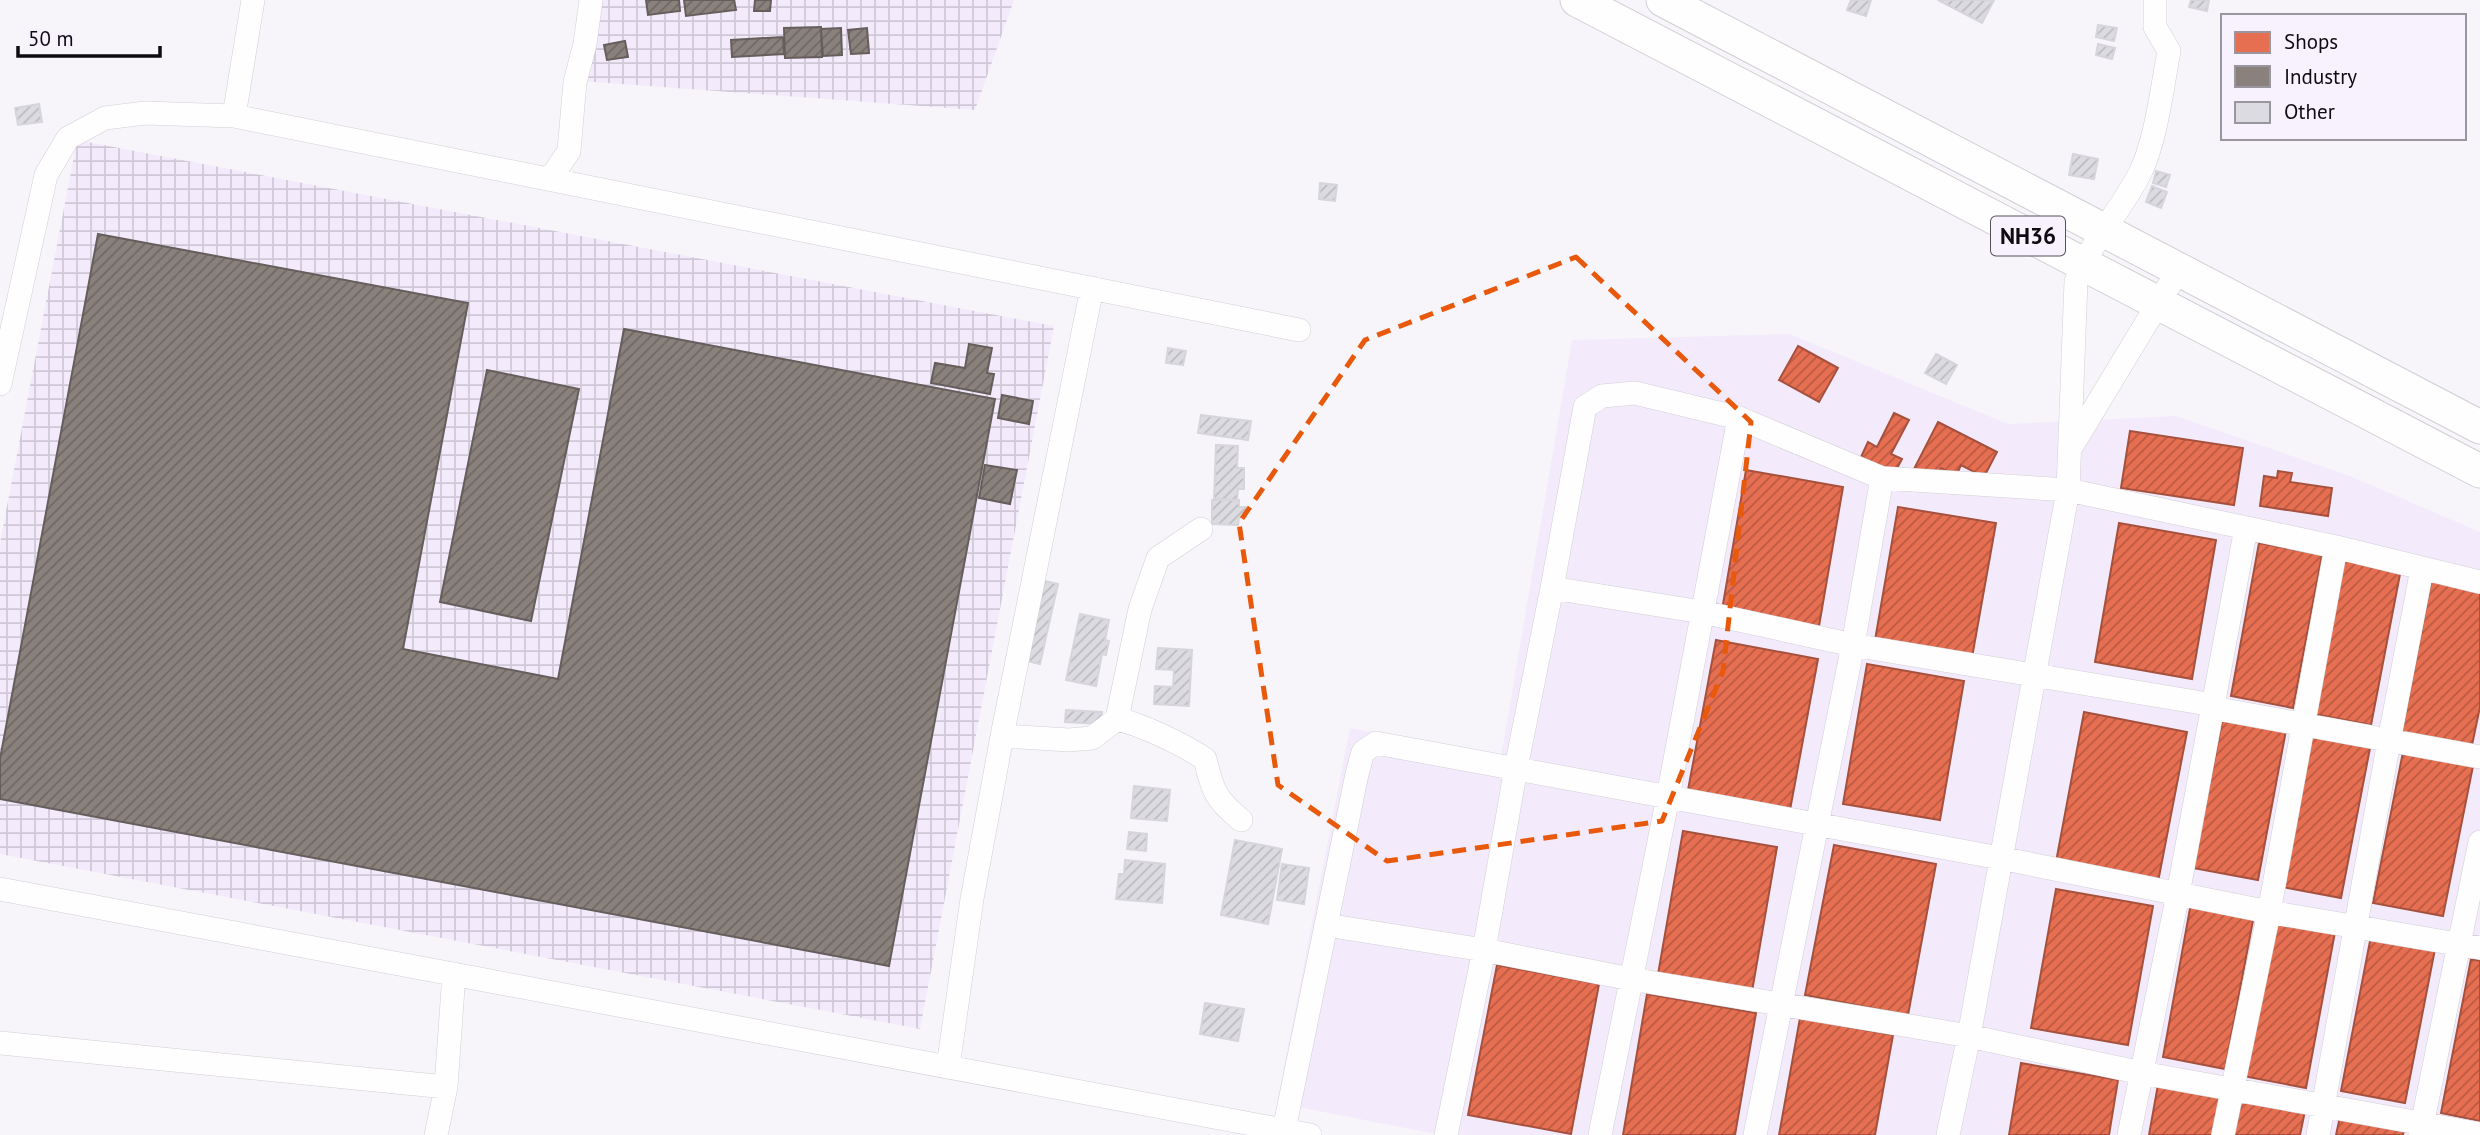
<svg xmlns="http://www.w3.org/2000/svg" width="2480" height="1135" viewBox="0 0 2480 1135" font-family="'PT Sans',sans-serif">
<defs>
<pattern id="industrial-grid" width="8" height="8" patternUnits="userSpaceOnUse" patternTransform="scale(1.75)"><rect width="8" height="8" fill="#f3ebfc"/><path d="M0 4h8M4 0v8" fill="none" stroke="#cfc8d7"/></pattern>
<pattern id="shops-hatch" width="6" height="6" patternUnits="userSpaceOnUse" patternTransform="scale(1.75)"><rect width="6" height="6" fill="#e76f51"/><path d="M-1 1l2-2M0 6l6-6M5 7l2-2" fill="none" stroke="#ba5942"/></pattern>
<pattern id="industry-hatch" width="6" height="6" patternUnits="userSpaceOnUse" patternTransform="scale(1.75)"><rect width="6" height="6" fill="#8a817c"/><path d="M-1 1l2-2M0 6l6-6M5 7l2-2" fill="none" stroke="#6f6864"/></pattern>
<pattern id="building-hatch" width="6" height="6" patternUnits="userSpaceOnUse" patternTransform="scale(1.75)"><rect width="6" height="6" fill="#dcdbe1"/><path d="M-1 1l2-2M0 6l6-6M5 7l2-2" fill="none" stroke="#bcbbc0"/></pattern>
</defs>
<rect width="100%" height="100%" fill="#f7f5fa"/>
<!-- built -->
<path fill="#f3ebfc" d="M1790,334L2008,424L2176,416L2350,476L2480,532V1135H1441L1277,1103L1350,728L1501,757L1572,340Z"/>
<!-- industrial -->
<path fill="url(#industrial-grid)" d="M598,0H1014L975,110L580,81Z
M77,140L1054,326L920,1029L0,854V543Z"/>
<!-- shops -->
<path fill="url(#shops-hatch)" stroke="#a6513e" stroke-width="2" d="M1798,346L1838,368L1819,402L1779,380Z
M1894,413L1909,420L1891,454L1902,459L1894,474L1861,457L1868,442L1877,447Z
M1938,422L1997,452L1984,477L1961,465L1956,476L1941,468L1935,480L1914,469Z
M2130,431L2243,448L2234,505L2121,488Z
M1746,470L1843,487L1819,626L1722,610Z
M2278,471L2292,473L2290,482L2332,488L2328,516L2260,506L2264,476L2277,478Z
M1898,507L1996,523L1971,663L1874,646Z
M2119,523L2216,540L2192,679L2095,662Z
M2259,543L2322,555L2293,708L2231,696Z
M2339,557L2401,569L2371,725L2309,713Z
M2432,577L2480,587V707L2472,745L2402,732Z
M1716,640L1818,659L1790,810L1688,790Z
M1867,664L1964,681L1940,820L1843,804Z
M2084,712L2187,732L2158,882L2056,862Z
M2224,712L2287,725L2258,880L2193,868Z
M2308,730L2371,743L2341,898L2277,886Z
M2404,747L2474,761L2443,916L2373,903Z
M1683,831L1777,847L1751,997L1657,980Z
M1834,845L1936,864L1908,1015L1805,995Z
M2056,889L2153,906L2128,1045L2031,1028Z
M2191,903L2254,915L2225,1069L2163,1057Z
M2273,920L2335,932L2306,1088L2243,1076Z
M2371,936L2435,949L2405,1103L2341,1091Z
M2471,959L2480,961V1121L2441,1113Z
M1497,965L1599,984L1571,1134L1468,1115Z
M1647,994L1756,1013L1735,1135H1623Z
M1800,1018L1893,1035L1875,1135H1779Z
M2021,1063L2118,1080L2109,1135H2009Z
M2159,1079L2223,1091L2215,1135H2149Z
M2242,1094L2306,1106L2300,1135H2234Z
M2341,1112L2405,1124L2403,1135H2336Z"/>
<!-- industry -->
<path fill="url(#industry-hatch)" stroke="#655e5c" stroke-width="2" d="M646,0H679L680,11L648,15Z
M684,0H734L736,10L686,16Z
M755,0H771L770,11H754Z
M821,27L822,57L785,58L784,28Z
M841,28L842,55L823,56L821,29Z
M867,28L869,53L851,54L848,30Z
M783,37L784,54L732,57L731,40Z
M625,41L628,57L607,60L604,45Z
M98,234L468,303L403,649L558,679L624,329L995,399L889,966L0,799V759Z
M969,344L992,348L987,373L994,374L990,394L931,383L935,363L965,368Z
M487,370L579,389L531,621L440,602Z
M1002,395L1033,401L1029,424L998,418Z
M985,465L1017,470L1010,504L979,498Z"/>
<!-- building -->
<path fill="url(#building-hatch)" stroke="#d5d5db" stroke-width="2" d="M1851,0H1871L1866,16L1847,10Z
M1938,0H1994L1982,23Z
M2191,0H2209L2207,11L2189,7Z
M2098,25L2117,28L2114,41L2096,37Z
M2098,44L2115,48L2112,59L2096,55Z
M39,104L42,122L18,125L15,108Z
M2073,154L2098,159L2094,179L2069,175Z
M2156,171L2170,175L2166,187L2153,183Z
M1320,183L1337,185L1335,201L1319,199Z
M2152,186L2167,192L2161,208L2146,202Z
M1168,348L1186,351L1183,365L1166,363Z
M1936,354L1957,365L1946,384L1925,373Z
M1201,415L1251,421L1248,440L1198,433Z
M1216,445L1238,446L1237,468H1244V489H1238L1237,500L1214,499Z
M1212,500H1239V507H1246V517H1239L1238,525L1212,524Z
M1040,580L1058,584L1040,664L1023,660Z
M1080,614L1109,620L1105,640L1109,641L1106,655L1102,654L1096,686L1066,680Z
M1158,648L1192,650L1189,706L1154,704L1155,686L1173,687L1174,670L1156,669Z
M1066,710L1102,712L1101,724L1065,722Z
M1134,786L1170,790L1167,821L1131,818Z
M1129,832L1147,834L1146,851L1127,849Z
M1235,840L1282,849L1268,924L1221,915Z
M1125,860L1165,864L1162,903L1116,899L1119,874H1124Z
M1282,864L1309,868L1304,904L1277,900Z
M1205,1003L1244,1009L1238,1041L1200,1034Z"/>
<g fill="none" stroke-linecap="round" stroke-linejoin="round">
<!-- minor casing -->
<g stroke="#d1cfd4" stroke-width="24">
<path id="minor" d="M234,116L1299,330
M550,179L569,151L575,82L585,44L591,0
M0,384L46,175L68,138L105,118L145,113L234,116L253,0
M2070,449L2179,269
M1552,588L1702,612L1853,645L2214,705
M2213,708L2480,757
M1117,719C1143,725 1182,744 1205,759C1213,791 1215,799 1241,820
M1002,736L1069,740L1092,738L1117,719L1140,609L1158,558L1201,529
M0,889L1310,1135
M1326,925L1484,950L1631,979L1969,1036L2142,1073L2480,1134
M0,1043L446,1087L454,974
M948,1067L972,899L1002,736L1092,288
M1284,1130L1357,774L1363,752L1376,743L2000,858L2269,912L2480,948
M436,1135L446,1087
M1446,1135L1484,950L1516,768L1552,588L1585,407L1602,396L1635,393L1739,418L1882,478L2068,490L2336,547L2480,582
M1600,1135L1668,797L1739,418
M1755,1135L1853,645L1882,478
M1948,1135L1969,1036L2068,490L2076,281C2091,241 2121,211 2140,173C2156,141 2162,88 2169,51L2155,27V0
M2129,1135L2178,894L2246,528
M2223,1135L2269,912L2336,547
M2318,1135L2389,741L2422,569
M2420,1135L2480,842"/>
</g>
<!-- highway casing -->
<g stroke="#d1cfd4" stroke-width="35">
<path id="highway" d="M1577,0L2480,471
M1663,0L2480,427"/>
</g>
<!-- minor -->
<use href="#minor" stroke="#fefefe" stroke-width="23"/>
<!-- highway -->
<use href="#highway" stroke="#fefefe" stroke-width="33"/>
</g>
<!-- marked area -->
<path fill="none" stroke="#e8590c" stroke-width="5" stroke-dasharray="14 9" stroke-linejoin="round" d="M1576,257L1751,422L1723,671L1662,821L1387,861L1278,785L1239,523L1365,340Z"/>
<g text-anchor="middle" stroke-width="7" stroke-linejoin="round" paint-order="stroke">
<!-- shield labels -->
<rect fill="#f7f2fd" stroke="#545058" stroke-width="2" x="1991" y="216.5" width="74" height="39" rx="5"/>
<g font-size="23" font-weight="bold" fill="#0e0b11">
<text x="2028" y="244">NH36</text>
</g>
</g>
<!-- legend -->
<rect x="2221" y="14" width="245" height="126" fill="#f7f2fd" stroke="#9a969f" stroke-width="2"/>
<rect x="2235" y="32" width="35" height="21" fill="#e76f51" stroke="#9a969f" stroke-width="2"/>
<text x="2284" y="49" font-size="21" fill="#0e0b11">Shops</text>
<rect x="2235" y="66" width="35" height="21" fill="#8a817c" stroke="#9a969f" stroke-width="2"/>
<text x="2284" y="84" font-size="21" fill="#0e0b11">Industry</text>
<rect x="2235" y="102" width="35" height="21" fill="#dcdbe1" stroke="#9a969f" stroke-width="2"/>
<text x="2284" y="119" font-size="21" fill="#0e0b11">Other</text>
<!-- scale -->
<path d="M18 46v10h142v-10" fill="none" stroke="#0e0b11" stroke-width="3.5"/>
<text x="28" y="46" font-size="21" fill="#0e0b11" stroke="#f7f2fd" stroke-width="5" paint-order="stroke">50 m</text>
</svg>
